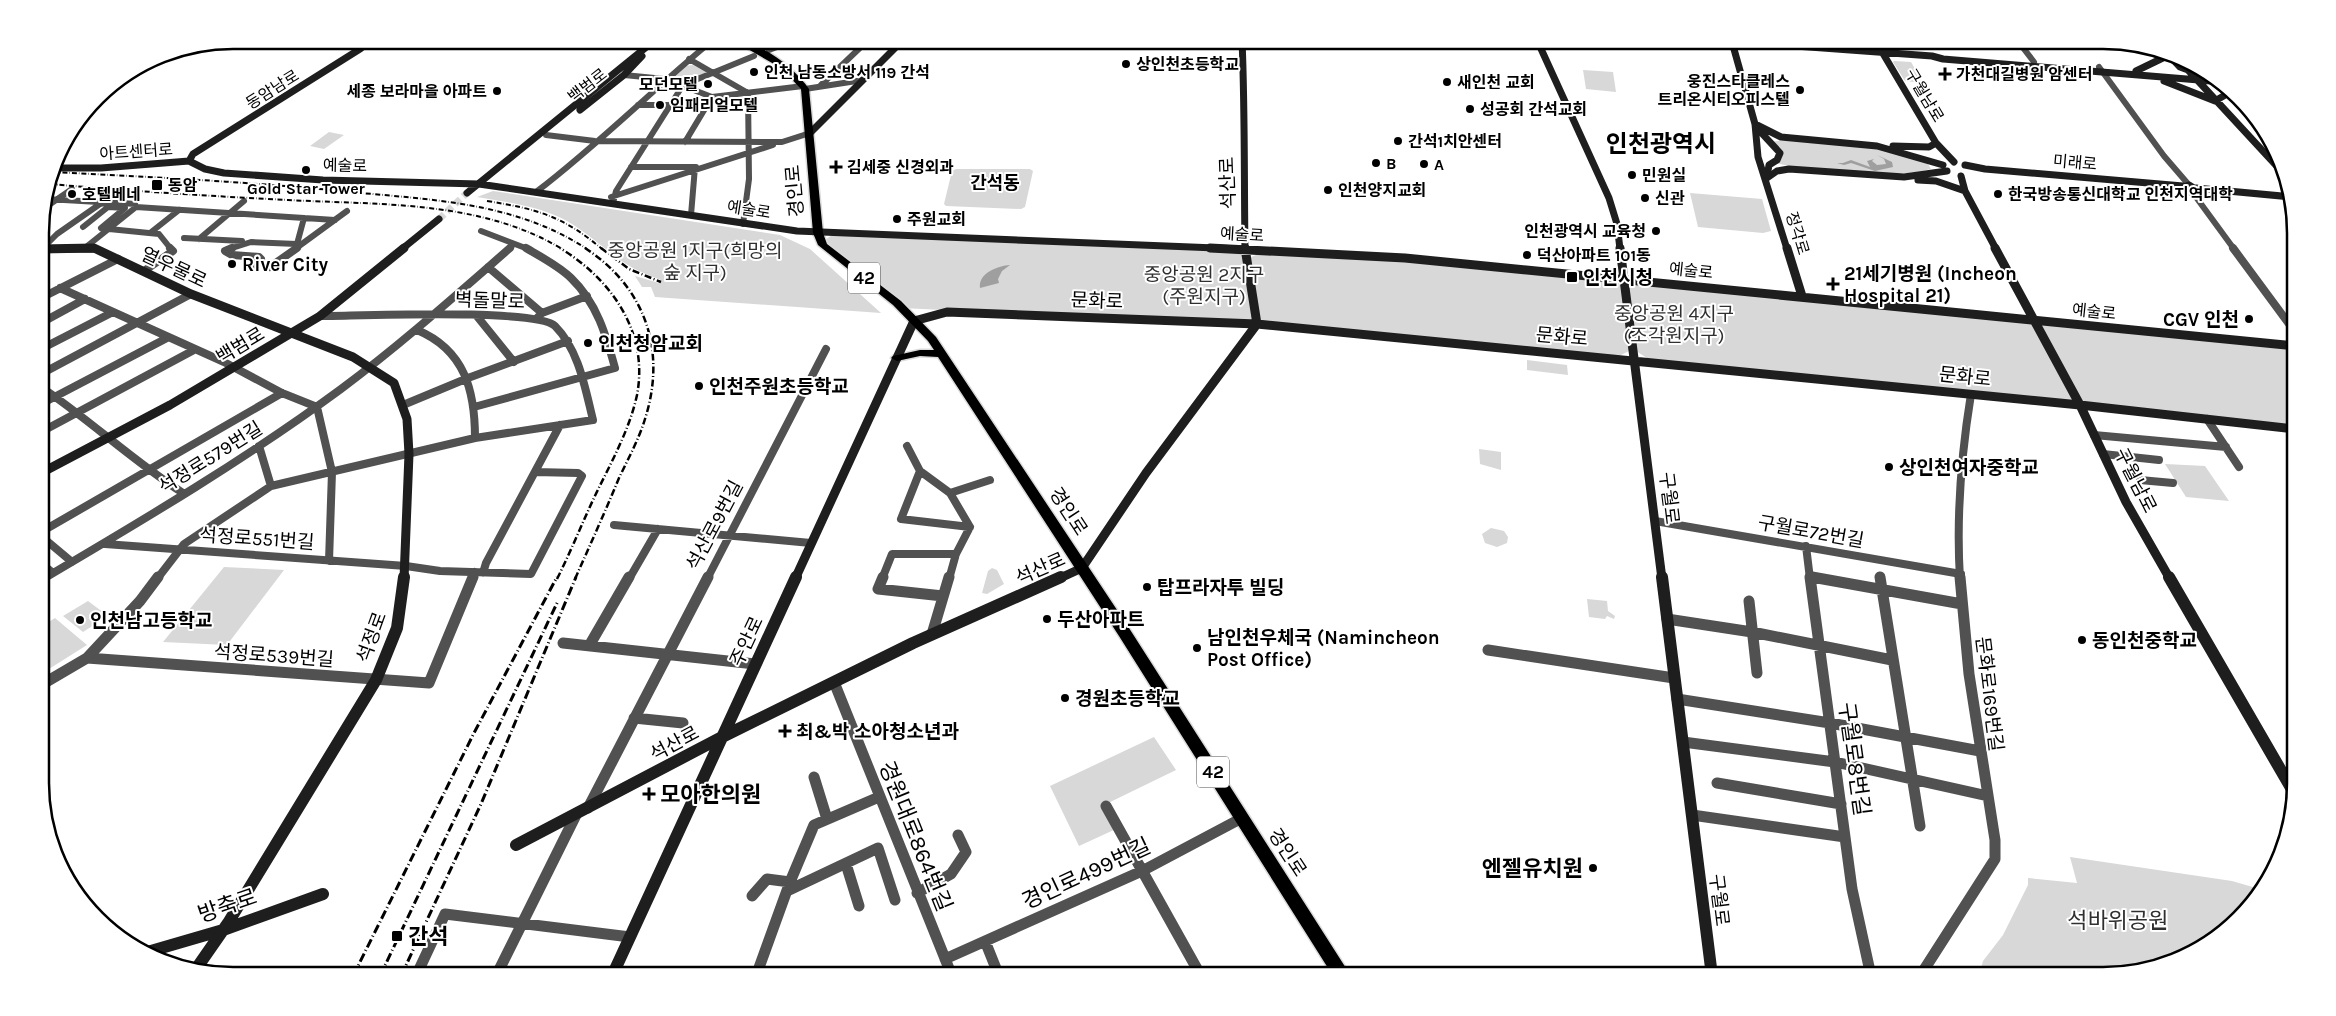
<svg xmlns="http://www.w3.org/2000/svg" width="2336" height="1016" viewBox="0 0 2336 1016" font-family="Karla,'Noto Sans KR',sans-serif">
<rect width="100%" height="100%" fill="#fff"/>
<!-- green -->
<path fill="#d8d8d8" d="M1894,61L1911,62L1923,83L1905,81L1893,62Z
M693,65L706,72L705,74L684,82L671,77L684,66Z
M1583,70L1613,72L1616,92L1586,89Z
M329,132L344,135L324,149L310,146Z
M1795,139L1877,146L1928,164L1931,169C1883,180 1818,175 1772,162L1779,157L1769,142Z
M956,169H1030L1033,171L1025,207L1021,209L946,206L944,204L952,171Z
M493,191L780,235L810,249L881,313L655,297L651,287H642L635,276L659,283L661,280C648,275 635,270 623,262C604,249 588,233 567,221C540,206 507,202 477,197Z
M1690,193L1762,199L1771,231L1763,233L1698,227Z
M832,235L1235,249L1247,259L1267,250L1624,278L2295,346V426L2083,403L2077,398L2066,403L1653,362L1633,349L1615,358L1273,326L1256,317L1248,324L901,308L823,245L825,240Z
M1527,360L1567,365L1568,375L1527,370Z
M1479,449L1501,452V470L1480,464Z
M2165,464L2205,466L2229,501L2186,497Z
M1491,528L1504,531L1508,537L1507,543L1497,547L1485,543L1482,534Z
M224,567L284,570L227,645L163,642Z
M992,568L997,570L1004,584L987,594L982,593L988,571Z
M1587,599L1607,601L1608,611L1615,616L1614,619L1607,616L1605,619L1589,617Z
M88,601L108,616L83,632L63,616Z
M55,618L87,645L41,674V627Z
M1154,737L1176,770L1102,806L1116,829L1079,846L1050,786Z
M2070,857L2232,881L2263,890L2256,900L2220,936L2166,966L2116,976H1979L1983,961L2003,935L2028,885V878L2077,883Z"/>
<!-- water -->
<path fill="#9f9f9f" d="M1877,155L1892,162L1893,167L1875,171L1851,163L1844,165L1837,163H1843L1851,160L1870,167L1867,161L1874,159L1872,161L1877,165L1886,164L1884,159Z
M1010,265L1002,271L998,279L999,283L980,288C978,273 998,266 1010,265Z"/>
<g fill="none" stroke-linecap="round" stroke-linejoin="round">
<!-- secondary-tunnel -->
<path stroke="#d9d9d9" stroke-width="7" stroke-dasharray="7 4" stroke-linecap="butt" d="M439,219L467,193"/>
<!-- primary casing -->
<g stroke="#dbdbdb" stroke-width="3">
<path id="primary" d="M732,40C759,40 794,67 809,89L823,233L827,244L901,301L936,337L1129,628L1351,976H1333L1119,636L938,357L920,356L897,361L891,358L893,356L920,350H934L928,341L893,305L818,245L813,233L801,89L781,68Z"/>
</g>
<!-- street-far2 -->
<path stroke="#515151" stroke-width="6" d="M2017,40L2034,62
M769,50L785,44L986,46L988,40
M689,59L748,93L749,179L743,224
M2099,67L2164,156L2189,185
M624,75L665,79L712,97L803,86
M821,85L864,44
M805,89L863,80
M638,105H670
M546,135L595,141L782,142L810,133
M685,142L712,97
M631,167H696
M536,192C598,145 653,89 713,40
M2193,193L2234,249
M611,197L773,145
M46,199L99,202
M613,203L616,191L683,85L754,56
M136,207L335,220
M43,209L72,189
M691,215L695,167
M83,227L108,207L125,208L101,228
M109,229L159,234L171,249
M481,231L528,249
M150,233L179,210
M184,238L242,241
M199,239L244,201
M301,244H297L304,218
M42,249L57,234L100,204L108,202L135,204L136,207L86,247
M229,249L251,242L297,244
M295,249L347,211
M508,249L514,244"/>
<!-- street-far1 -->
<path stroke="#515151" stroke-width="8" d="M232,248L225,251L232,255L259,257L261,259L256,265
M2233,248L2295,332
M42,249L43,248
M270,267L297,248
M488,267L542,313L537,318
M144,271L173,251L170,248
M60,288L224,362L282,393L317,407L332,472L329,561
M41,298L118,259
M542,313L587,296
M476,315L514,362
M41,323L85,299
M417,330C465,350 475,391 475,438
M41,349L113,312
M41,374L191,294
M41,387C90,420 133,461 183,493
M41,404L167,338
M403,405L468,378L568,341
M474,407L615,368C606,335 597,303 571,278C559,266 541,257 526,248
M2207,419L2239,467
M41,432L194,350
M2094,435L2226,447
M907,446L920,471L950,493L990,480
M2103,454L2159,460
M920,471L901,519L970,527L950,493
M2140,480L2173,483
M271,486L475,438L593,420C585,388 579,350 555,326C537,308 356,316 320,316
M1655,521L1961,574
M614,525L811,543
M41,532L282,393
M41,536L72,562
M105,544L406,566L440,571L531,574L582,476L578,473L535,472
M1806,546L1810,579
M41,563L53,573
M483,573L486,563L560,425
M1880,576V579
M1810,577L1819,579
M43,579C145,519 246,459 341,389C400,345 455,296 510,248
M157,579L184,544L271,486L259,446
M472,579L475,572
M629,579L658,529
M707,579L826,349
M882,579L892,554H956
M949,579L956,554L970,527
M1960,579C1956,516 1961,456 1971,394"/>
<!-- street -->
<path stroke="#515151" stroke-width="11" d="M883,577L878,589L943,596
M1810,577L1852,889L1871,976
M1812,577L1962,604
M1880,577L1920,826
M41,580L45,577
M1749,601L1757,673
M1667,619L1752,632L1892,660
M932,634L949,577
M563,643L755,664
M589,646L629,577
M1488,650L1674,678
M87,658L429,683L473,577
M834,682L952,976
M41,685L87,658L140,601L158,577
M1677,699L1830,723L1980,751
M634,718L683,723
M1683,742L1835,762L1988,796
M814,777L827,819
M1717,783L1841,804
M1106,806L1201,976
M588,808L708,577
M1692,815L1845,837
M846,864L859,906
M787,891L878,848L895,900
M917,893L951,874L966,852L958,835
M752,896L767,879L790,882
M985,941L999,976
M945,959L1142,871L1242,818
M416,976L445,914L630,937
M496,976L577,813
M756,976L790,882L814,825L879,797
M1920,976L1995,859V840L1969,674L1960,577"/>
<!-- secondary-far2 -->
<path stroke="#1e1e1e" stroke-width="7" d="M1242,40C1245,110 1244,179 1245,249
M1537,40L1609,198L1617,224L1620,249
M1712,40L1932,56L1943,59L2223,82
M1875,40L1936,143L1954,162
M1732,42L1755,124L1758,157L1787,249
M2166,52L2180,67L2188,70L2286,176
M2180,56L2191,68L2188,70
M2136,71L2169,55
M2164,81L2215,101L2232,91
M580,110L624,75L642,56
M1755,124L1781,137L1877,146L1943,165
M1756,127L1780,153L1777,160L1769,165L1767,177
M810,133L903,40
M1893,146L1929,147L1936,143
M189,161L205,169L224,173L323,180L479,184L797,231L1241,249
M189,161L193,154L360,49L371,40
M1965,165L1985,169L2183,186
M54,168H101L189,161
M1961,176L1965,191L1996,249
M1767,178L1777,171L1789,169L1904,177L1947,171
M1918,180L1936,181L1965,191
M2189,185L2200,192L2193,193L2182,188Z
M2196,188L2292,197
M467,193L655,40
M48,249H96
M402,249L439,219"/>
<!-- secondary-far1 -->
<path stroke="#1e1e1e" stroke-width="9" d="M1210,248L1405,258L2295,346
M1620,248L1662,579
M1787,248L1802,296
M1995,248L2080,405L2126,502L2170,579
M40,249L94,248L191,294L353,357L394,383L407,419L409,454L404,579
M41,473L170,405L320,316L404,248
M795,579L914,321L947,312L1257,324L2080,405L2295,429
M1058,579L1082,568L1146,473L1257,324L1245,248"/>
<!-- secondary -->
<path stroke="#1e1e1e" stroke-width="12" d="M1662,577L1712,976
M2169,577L2294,793
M516,845L720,738L913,643L1061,577
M144,953L223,930L323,894
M196,969L228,923L376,680L397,628L404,577
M612,976L796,577"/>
<!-- primary -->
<use href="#primary" fill="#000" fill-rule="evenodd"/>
<!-- rail-far2 -->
<path stroke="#000" stroke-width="2" stroke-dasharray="5 2 0.5 2" stroke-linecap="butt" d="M53,172C152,177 252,182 351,192C433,200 515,202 587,249
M50,184C129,191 209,196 288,200C379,205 481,200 562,249
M487,201C537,209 563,216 602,249"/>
<!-- rail-far1 -->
<path stroke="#000" stroke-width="2.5" stroke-dasharray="7 2.5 1 2.5" stroke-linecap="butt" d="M601,248L629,269L661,282
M557,579C570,553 581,526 593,500C609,466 629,432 637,395C649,332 611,279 560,248
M575,579C590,545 605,512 619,478C628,459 639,439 645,419C667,350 645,287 585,248"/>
<!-- rail -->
<path stroke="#000" stroke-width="3" stroke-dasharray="9 3 1 3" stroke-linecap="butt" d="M353,976L474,733L557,577
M380,976L558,601
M401,976L481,804L576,577"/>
</g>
<!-- markers -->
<g fill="#000" stroke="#fff" stroke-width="2">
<circle cx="1126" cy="64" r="5"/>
<circle cx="754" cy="72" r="5"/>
<path d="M1942.5 66.5h5v5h5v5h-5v5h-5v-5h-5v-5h5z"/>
<circle cx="1447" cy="82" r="5"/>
<circle cx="708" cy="84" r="5"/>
<circle cx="1800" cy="90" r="5"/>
<circle cx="497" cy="91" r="5"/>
<circle cx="660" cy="105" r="5"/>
<circle cx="1470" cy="109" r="5"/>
<circle cx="1398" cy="141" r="5"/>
<circle cx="1376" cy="163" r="5"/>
<circle cx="1424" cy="164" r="5"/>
<path d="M833.5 159.5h5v5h5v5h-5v5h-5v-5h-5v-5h5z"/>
<circle cx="306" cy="170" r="5"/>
<circle cx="1632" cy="175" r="5"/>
<rect x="151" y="179" width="12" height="12" rx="2.5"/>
<circle cx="1328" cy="190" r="5"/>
<circle cx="72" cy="194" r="5"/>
<circle cx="1998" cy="194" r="5"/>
<circle cx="1645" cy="198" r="5"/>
<circle cx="897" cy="219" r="5"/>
<circle cx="1656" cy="231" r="5"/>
<circle cx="1527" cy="255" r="5"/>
<circle cx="232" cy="264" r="5"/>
<rect x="1566" y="271" width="12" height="12" rx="2.5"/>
<path d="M1830.5 276.5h5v5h5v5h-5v5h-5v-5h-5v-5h5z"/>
<circle cx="2249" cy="319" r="5"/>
<circle cx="588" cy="343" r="5"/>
<circle cx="699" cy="386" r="5"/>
<circle cx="1889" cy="467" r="5"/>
<circle cx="1147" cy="587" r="5"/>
<circle cx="1047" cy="619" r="5"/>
<circle cx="80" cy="620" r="5"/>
<circle cx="2082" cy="640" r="5"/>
<circle cx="1197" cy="648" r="5"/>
<circle cx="1065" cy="698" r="5"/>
<path d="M782.5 723.5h5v5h5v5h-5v5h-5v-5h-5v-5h5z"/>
<path d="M646.5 786.5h5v5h5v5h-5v5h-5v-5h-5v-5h5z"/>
<circle cx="1593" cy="868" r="5"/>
<rect x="391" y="930" width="12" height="12" rx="2.5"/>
</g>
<g text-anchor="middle" stroke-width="4" stroke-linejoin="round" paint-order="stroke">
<!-- far-poi labels -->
<g font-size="16" font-weight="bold" fill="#000" stroke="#fff" text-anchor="start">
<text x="1136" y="70">상인천초등학교</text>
<text x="764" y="78">인천 남동소방서 119 간석</text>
<text x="1956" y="80">가천대길병원 암센터</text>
<text x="1790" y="87" text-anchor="end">웅진스타클레스<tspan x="1790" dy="18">트리온시티오피스텔</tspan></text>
<text x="1457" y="88">새인천 교회</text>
<text x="698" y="90" text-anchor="end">모던모텔</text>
<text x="487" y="97" text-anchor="end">세종 보라마을 아파트</text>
<text x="670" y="111">임패리얼모텔</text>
<text x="1480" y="115">성공회 간석교회</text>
<text x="1408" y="147">간석1치안센터</text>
<text x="1386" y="169">B</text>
<text x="1434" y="170">A</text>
<text x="847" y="173">김세중 신경외과</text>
<text x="1642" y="181">민원실</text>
<text x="168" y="191">동암</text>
<text x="306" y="194" text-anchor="middle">Gold Star Tower</text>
<text x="1338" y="196">인천양지교회</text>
<text x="82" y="200">호텔베네</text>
<text x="2008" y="200">한국방송통신대학교 인천지역대학</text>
<text x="1655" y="204">신관</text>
<text x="907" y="225">주원교회</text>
<text x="1646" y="237" text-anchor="end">인천광역시 교육청</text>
<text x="1537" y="261">덕산아파트 101동</text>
</g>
<!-- far-street labels -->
<g font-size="16" fill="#000" stroke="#fff">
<text transform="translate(587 85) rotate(-38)" y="6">백범로</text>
<text transform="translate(272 89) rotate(-32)" y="6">동암남로</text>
<text transform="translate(1925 95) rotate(59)" y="6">구월남로</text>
<text transform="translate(136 151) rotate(-4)" y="6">아트센터로</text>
<text transform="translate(2075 162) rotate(5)" y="6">미래로</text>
<text transform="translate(345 165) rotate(1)" y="6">예술로</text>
<text transform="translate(749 209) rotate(9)" y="6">예술로</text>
<text transform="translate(1798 233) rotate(73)" y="6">정각로</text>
<text transform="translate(1242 234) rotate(3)" y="6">예술로</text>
<text transform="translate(1691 270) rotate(6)" y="6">예술로</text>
<text transform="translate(2094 311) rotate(6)" y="6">예술로</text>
</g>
<!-- far-quarter labels -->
<g font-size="18" font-weight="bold" fill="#000" stroke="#fff">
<text x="995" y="189">간석동</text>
</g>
<!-- shield labels -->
<g fill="#fff" stroke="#4c4c4c" stroke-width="1">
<rect x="848" y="262.5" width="32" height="31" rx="4"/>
<rect x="1197" y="756.5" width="32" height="31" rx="4"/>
</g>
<g font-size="18" font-weight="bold" fill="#000">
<text x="864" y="284">42</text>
<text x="1213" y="778">42</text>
</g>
<!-- street labels -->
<g font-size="19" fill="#000" stroke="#fff">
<text transform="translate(1227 183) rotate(-92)" y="7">석산로</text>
<text transform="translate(794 191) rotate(-95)" y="7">경인로</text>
<text transform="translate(174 267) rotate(25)" y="7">열우물로</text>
<text transform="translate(490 300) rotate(2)" y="7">벽돌말로</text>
<text transform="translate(1097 300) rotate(2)" y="7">문화로</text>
<text transform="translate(1562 336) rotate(5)" y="7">문화로</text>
<text transform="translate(240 345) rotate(-31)" y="7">백범로</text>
<text transform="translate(1965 376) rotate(6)" y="7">문화로</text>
<text transform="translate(210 457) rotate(-32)" y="7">석정로579번길</text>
<text transform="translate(2136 480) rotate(63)" y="7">구월남로</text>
<text transform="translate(1670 498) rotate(83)" y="7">구월로</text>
<text transform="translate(1069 511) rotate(57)" y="7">경인로</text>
<text transform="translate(714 525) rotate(-62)" y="7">석산로9번길</text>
<text transform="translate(1811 531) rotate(10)" y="7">구월로72번길</text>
<text transform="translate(257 538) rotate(4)" y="7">석정로551번길</text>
<text transform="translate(1040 568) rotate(-24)" y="7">석산로</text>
<text transform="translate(371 637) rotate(-70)" y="7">석정로</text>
<text transform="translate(746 641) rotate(-65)" y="7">주안로</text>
<text transform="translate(274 655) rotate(4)" y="7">석정로539번길</text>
<text transform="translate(1990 694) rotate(83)" y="7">문화로169번길</text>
<text transform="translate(674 743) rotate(-28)" y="7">석산로</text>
<text transform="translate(1288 852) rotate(57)" y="7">경인로</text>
<text transform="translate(1720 900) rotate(83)" y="7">구월로</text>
</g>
<!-- park labels -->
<g font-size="19" fill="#2f2f2f" stroke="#fff">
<text x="695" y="257">중앙공원 1지구(희망의<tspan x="695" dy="22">숲 지구)</tspan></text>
<text x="1204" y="281">중앙공원 2지구<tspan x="1204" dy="22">(주원지구)</tspan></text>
<text x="1674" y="320">중앙공원 4지구<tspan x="1674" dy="22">(조각원지구)</tspan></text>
</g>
<!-- poi labels -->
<g font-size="19" font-weight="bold" fill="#000" stroke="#fff" text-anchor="start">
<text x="242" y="271">River City</text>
<text x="1844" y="280">21세기병원 (Incheon<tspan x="1844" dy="22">Hospital 21)</tspan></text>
<text x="1583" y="284">인천시청</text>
<text x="2239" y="326" text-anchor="end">CGV 인천</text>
<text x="598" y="350">인천청암교회</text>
<text x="709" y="393">인천주원초등학교</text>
<text x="1899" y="474">상인천여자중학교</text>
<text x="1157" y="594">탑프라자투 빌딩</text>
<text x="1057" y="626">두산아파트</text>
<text x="90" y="627">인천남고등학교</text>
<text x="1207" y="644">남인천우체국 (Namincheon<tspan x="1207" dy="22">Post Office)</tspan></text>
<text x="2092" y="647">동인천중학교</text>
<text x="1075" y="705">경원초등학교</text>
<text x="796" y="738">최&amp;박 소아청소년과</text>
</g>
<!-- near-street labels -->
<g font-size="22" fill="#000" stroke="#fff">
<text transform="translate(1855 759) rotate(82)" y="8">구월로8번길</text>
<text transform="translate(916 836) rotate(68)" y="8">경원대로864번길</text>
<text transform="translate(1086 873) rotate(-25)" y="8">경인로499번길</text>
<text transform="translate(227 905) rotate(-19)" y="8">방축로</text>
</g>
<!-- near-poi labels -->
<g font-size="22" font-weight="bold" fill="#000" stroke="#fff" text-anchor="start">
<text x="660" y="802">모아한의원</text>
<text x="1583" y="876" text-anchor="end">엔젤유치원</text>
<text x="408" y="944">간석</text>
</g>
<!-- near-park labels -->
<g font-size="22" fill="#2f2f2f" stroke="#fff">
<text x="2118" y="928">석바위공원</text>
</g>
<!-- far-town labels -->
<g font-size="24" font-weight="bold" fill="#000" stroke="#fff">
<text x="1661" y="152">인천광역시</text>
</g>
</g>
<!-- crop -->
<path d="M0 0H2336V1016H0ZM233 49H2103A184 184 0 0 1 2287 233V783A184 184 0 0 1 2103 967H233A184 184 0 0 1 49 783V233A184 184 0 0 1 233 49Z" fill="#fff" fill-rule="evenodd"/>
<path fill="none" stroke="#000" stroke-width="2.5" d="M233 49H2103A184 184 0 0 1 2287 233V783A184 184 0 0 1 2103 967H233A184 184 0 0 1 49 783V233A184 184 0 0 1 233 49Z"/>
</svg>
